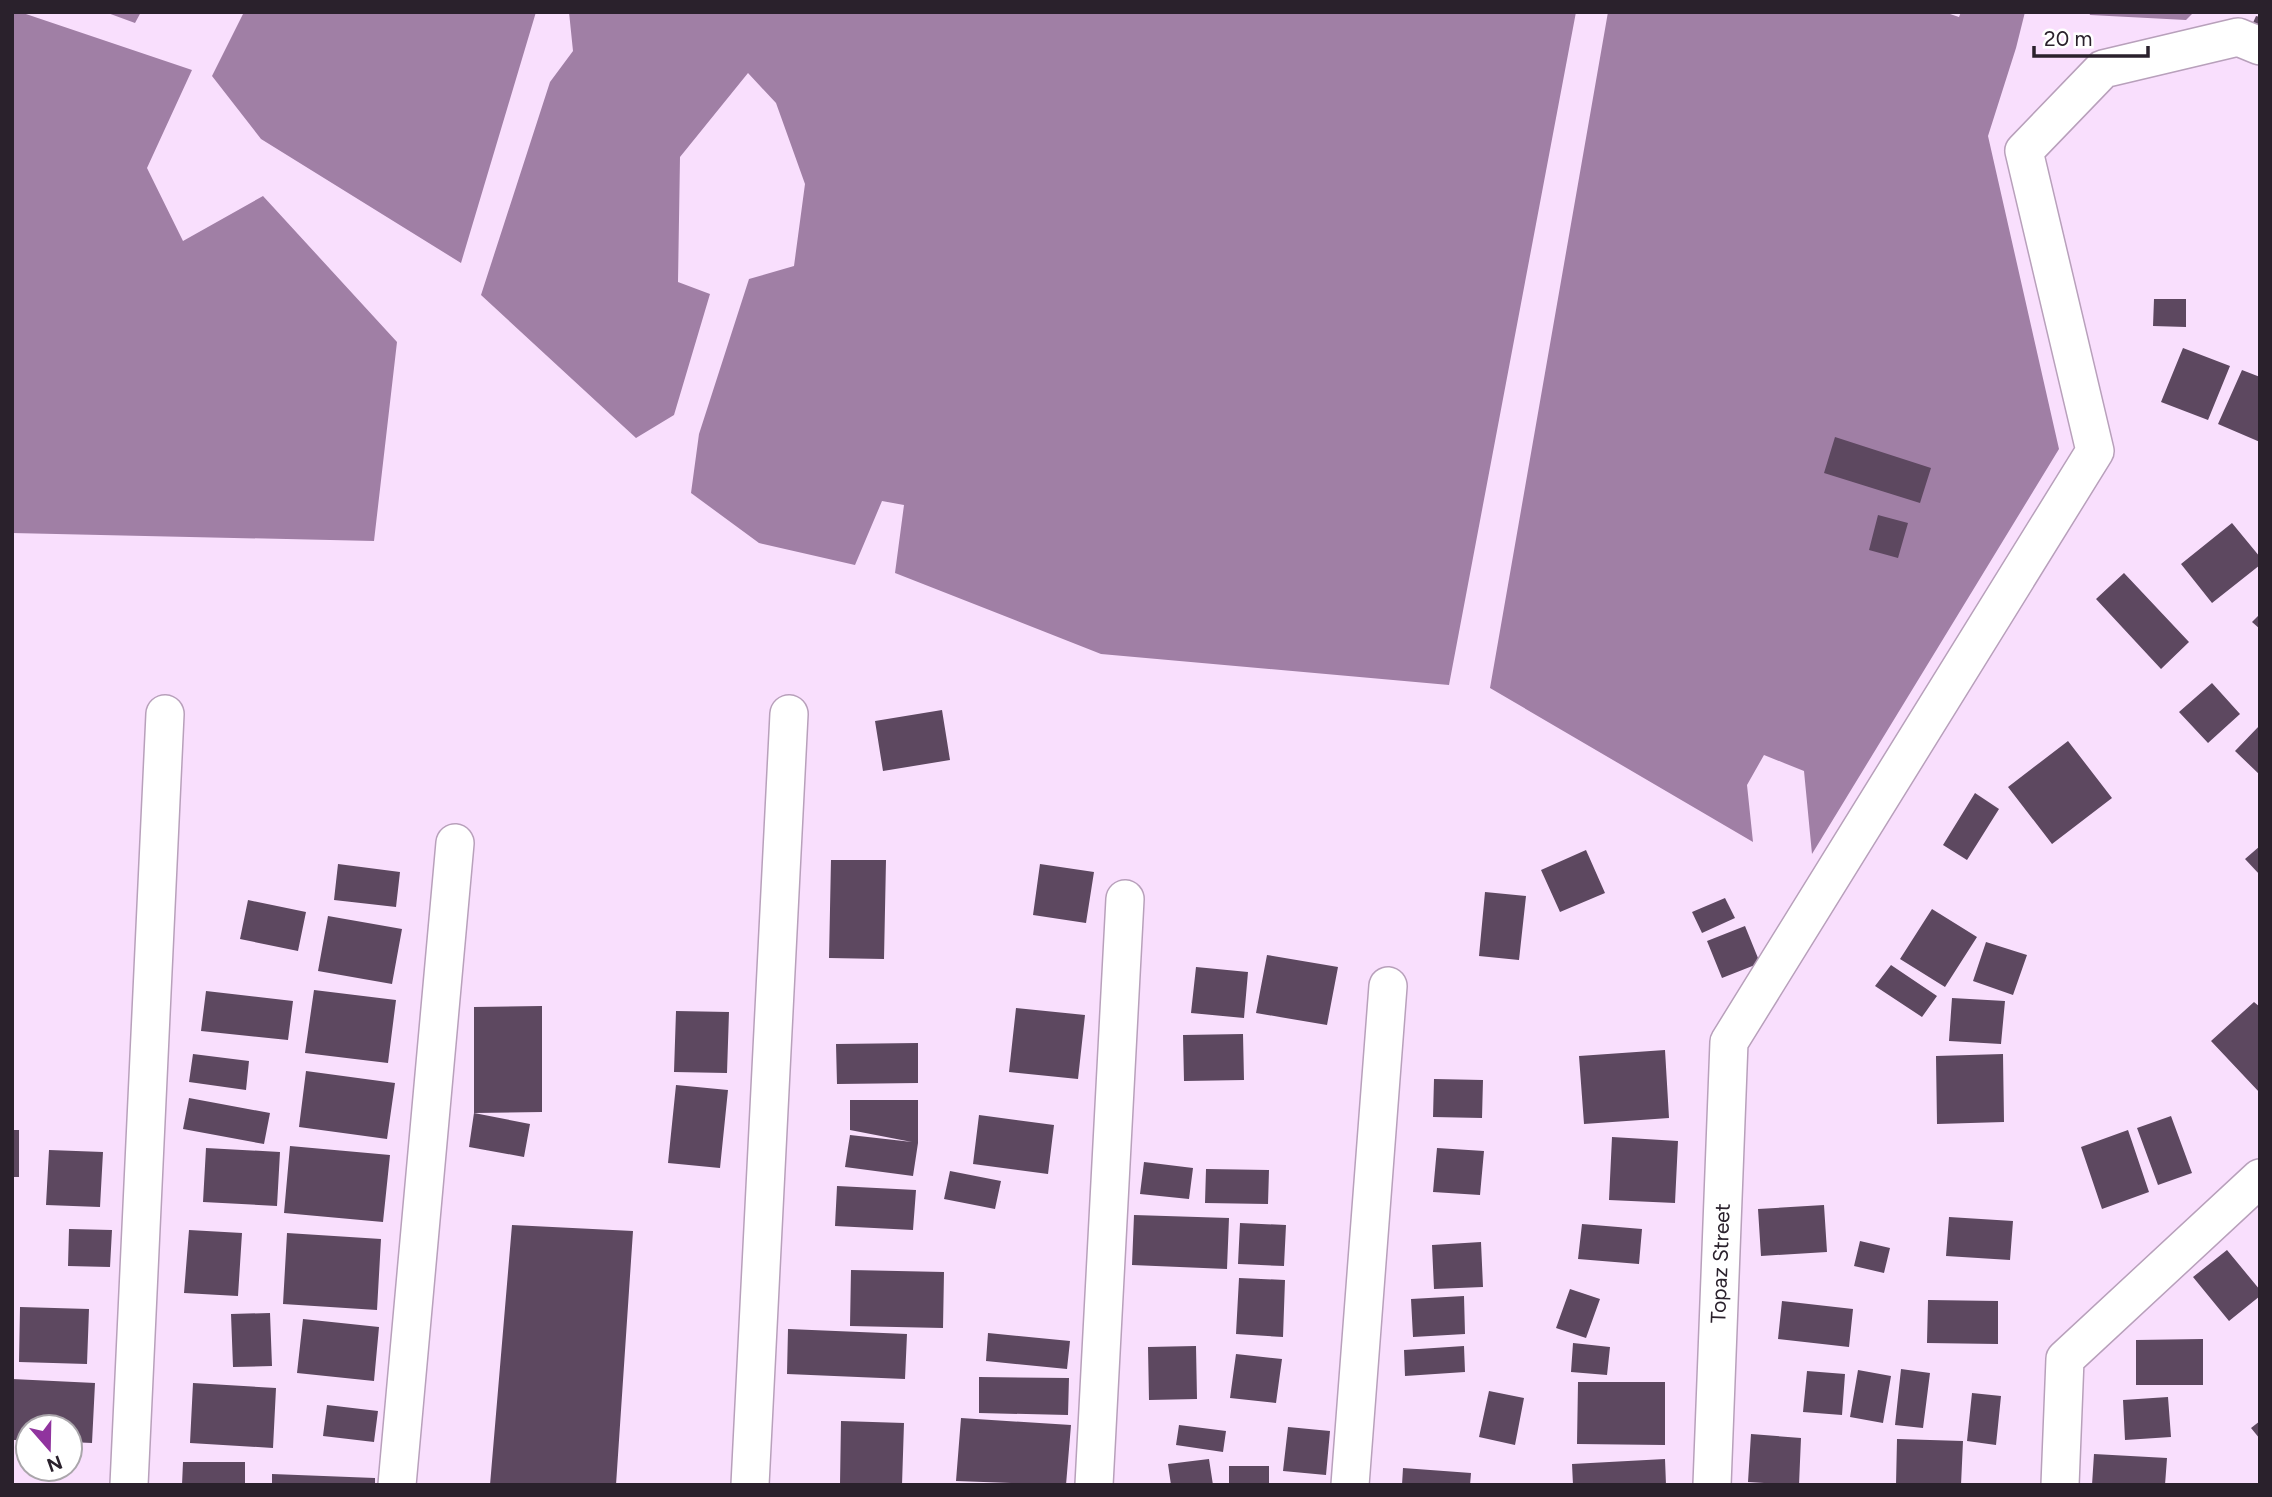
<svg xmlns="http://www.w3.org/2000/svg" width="2272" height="1497" viewBox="0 0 2272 1497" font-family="Figtree,sans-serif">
<rect width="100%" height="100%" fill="#f9dffd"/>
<!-- water -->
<path fill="#a07fa5" d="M12,12H20L192,70L147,168L183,241L263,196L397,342L374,541L12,533Z
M105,12H141L135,23Z
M244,12H536L461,263L261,139L212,76Z
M569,12H1576L1449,685L1101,654L895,573L904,505L882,501L855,565L759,543L691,493L699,434L749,279L794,266L805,184L776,103L748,73L680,157L678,282L710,294L674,415L636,438L481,295L550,82L573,51Z
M1608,12H1944L1959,17L1961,12H2025L2016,48L1988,136L2059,449L1812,854L1804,771L1764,755L1747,785L1753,842L1490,688Z
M2089,12H2194L2186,20L2090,15Z"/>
<!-- building -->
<path fill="#5d4860" d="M2256,16L2260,17V39L2248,34Z
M2154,299H2186V327L2153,326Z
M2183,348L2230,366L2208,420L2161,402Z
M2242,370L2260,377V442L2218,424Z
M1835,437L1931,468L1920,503L1824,473Z
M1878,515L1908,523L1898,558L1869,550Z
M2232,523L2260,557V565L2212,603L2181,564Z
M2124,573L2189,642L2161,669L2096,599Z
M2260,614V629L2252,622Z
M2212,683L2240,714L2208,743L2179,712Z
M942,710L950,760L883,771L875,721Z
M2260,725V775L2235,751Z
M2068,741L2112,798L2052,844L2008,787Z
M1975,793L1999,809L1967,860L1943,845Z
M2260,846V875L2245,859Z
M1586,850L1605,893L1560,912L1541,870Z
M831,860H886L884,959L829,958Z
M338,864L400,872L396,907L334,900Z
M1040,864L1094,872L1086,923L1033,915Z
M1485,892L1526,896L1519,960L1479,956Z
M1725,898L1735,918L1702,933L1692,912Z
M248,900L306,912L298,951L240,939Z
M1932,909L1977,937L1945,987L1900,959Z
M328,916L402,929L392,984L318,971Z
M1745,926L1760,963L1722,978L1707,941Z
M1986,942L2027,955L2013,995L1973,981Z
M1267,955L1338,967L1327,1025L1256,1013Z
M1891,965L1937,996L1922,1017L1875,986Z
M1196,967L1248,972L1244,1018L1191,1013Z
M314,990L396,1000L388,1063L305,1053Z
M206,991L293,1001L288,1040L201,1031Z
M1952,998L2005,1001L2001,1044L1949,1041Z
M2254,1002L2260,1007V1093L2211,1041Z
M542,1006V1112L474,1113V1007Z
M1016,1008L1085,1015L1078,1079L1009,1072Z
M676,1011L729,1012L727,1073L674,1072Z
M1243,1034L1244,1080L1184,1081L1183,1035Z
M918,1043V1083L837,1084L836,1044Z
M1665,1050L1669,1118L1584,1124L1579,1056Z
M193,1054L249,1061L246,1090L189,1082Z
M2003,1054L2004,1122L1937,1124L1936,1056Z
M306,1071L395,1083L387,1139L299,1127Z
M1434,1079L1483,1080L1482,1118L1433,1117Z
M676,1085L728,1090L720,1168L668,1163Z
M189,1098L270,1113L264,1144L183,1129Z
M850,1100H918V1143L913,1176L845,1167L850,1135L912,1142L850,1130Z
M474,1113L530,1124L524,1157L469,1147Z
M979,1115L1054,1125L1048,1174L973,1164Z
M2171,1116L2192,1173L2158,1185L2137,1128Z
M12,1130H19V1177H12Z
M2128,1130L2149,1192L2102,1209L2081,1147Z
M1612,1137L1678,1141L1675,1203L1609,1200Z
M290,1146L390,1155L383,1222L284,1213Z
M206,1148L280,1152L277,1206L203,1202Z
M1437,1148L1484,1151L1480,1195L1433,1192Z
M49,1150L103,1152L100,1207L46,1205Z
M1144,1162L1193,1168L1189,1199L1140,1194Z
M1206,1169L1269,1170L1268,1204L1205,1203Z
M950,1171L1001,1181L995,1209L944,1199Z
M837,1186L916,1190L913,1230L835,1226Z
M1824,1205L1827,1252L1761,1256L1758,1209Z
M1134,1215L1229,1218L1227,1269L1132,1265Z
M1949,1217L2013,1221L2010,1260L1946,1256Z
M1240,1223L1286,1225L1284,1266L1238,1264Z
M1582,1224L1642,1229L1639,1264L1578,1259Z
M512,1225L633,1231L616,1485H490Z
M69,1229L112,1230L110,1267L68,1266Z
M189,1230L242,1233L238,1296L184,1293Z
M287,1233L381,1239L377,1310L283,1304Z
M1860,1241L1890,1248L1884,1273L1854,1266Z
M1481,1242L1483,1287L1434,1289L1432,1245Z
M2227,1250L2260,1290V1296L2229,1321L2193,1277Z
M851,1270L944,1272L943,1328L850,1326Z
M1239,1278L1285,1280L1283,1337L1236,1334Z
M1570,1289L1600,1299L1586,1338L1556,1328Z
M1464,1296L1465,1334L1413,1337L1411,1299Z
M1928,1300L1998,1301V1344L1927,1343Z
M1782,1301L1853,1309L1849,1347L1778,1339Z
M20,1307L89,1309L87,1364L19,1362Z
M270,1313L272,1366L233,1367L231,1314Z
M303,1319L379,1327L374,1381L297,1373Z
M788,1329L907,1334L905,1379L787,1374Z
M988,1333L1070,1341L1067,1369L986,1361Z
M2203,1339V1385H2136V1340Z
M1573,1343L1610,1347L1607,1375L1571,1372Z
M1196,1346L1197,1399L1149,1400L1148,1347Z
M1464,1346L1465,1372L1405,1376L1404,1350Z
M1236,1354L1282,1359L1276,1403L1230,1398Z
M1901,1369L1930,1373L1923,1428L1895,1425Z
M1858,1370L1891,1376L1883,1423L1850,1417Z
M1807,1371L1845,1374L1842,1415L1803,1412Z
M979,1377L1069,1378L1068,1415L979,1413Z
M12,1379L95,1383L92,1443L70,1442V1427H28V1440H12Z
M1578,1382H1665V1445L1577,1444Z
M193,1383L276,1388L273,1448L190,1443Z
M1489,1391L1524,1398L1515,1445L1479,1437Z
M1972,1393L2001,1396L1996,1445L1967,1441Z
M2168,1397L2171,1437L2125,1440L2123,1400Z
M327,1405L378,1411L374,1442L323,1436Z
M961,1418L1071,1425L1066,1485L956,1481Z
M841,1421L904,1423L902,1485L840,1484Z
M2260,1421V1439L2251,1428Z
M1179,1425L1226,1431L1223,1452L1176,1445Z
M1288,1427L1330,1431L1326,1475L1283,1471Z
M1751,1434L1801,1438L1799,1485L1748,1482Z
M1897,1439L1963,1441L1961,1485H1896Z
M2094,1454L2167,1458L2165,1485H2092Z
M1209,1459L1213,1485H1171L1168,1464Z
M1665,1459L1666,1485H1573L1572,1464Z
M183,1462H245V1485H182Z
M1229,1466H1269V1485H1229Z
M1403,1468L1471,1473L1470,1485H1402Z
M272,1474L375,1478V1485H272Z"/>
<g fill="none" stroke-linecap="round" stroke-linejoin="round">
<!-- street casing -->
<g stroke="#b8a0bb" stroke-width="40">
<g id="street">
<path d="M129,1485L165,714"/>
<path d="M397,1485L455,843"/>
<path d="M750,1485L789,714"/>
<path d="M1094,1485L1125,899"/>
<path d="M1350,1485L1388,986"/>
<path id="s1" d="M1712,1485L1729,1042L2095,451L2024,151L2103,69L2238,37L2260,46"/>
<path d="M2060,1485L2065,1359L2260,1178"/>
</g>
</g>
<!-- street -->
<use href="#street" stroke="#fff" stroke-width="37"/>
</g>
<g text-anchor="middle" stroke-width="7" stroke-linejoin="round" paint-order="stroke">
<!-- street labels -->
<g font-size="21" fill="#2a212c" stroke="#fff">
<text dy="7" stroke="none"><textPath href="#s1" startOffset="222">Topaz Street</textPath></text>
</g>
</g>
<!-- border -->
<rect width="2272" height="1497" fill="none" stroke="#2a212c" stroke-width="28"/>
<!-- north arrow -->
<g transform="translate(49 1448) rotate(160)"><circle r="33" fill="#ffffff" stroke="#aaa6ab" stroke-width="2"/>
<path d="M0-5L12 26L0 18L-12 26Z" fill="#90349e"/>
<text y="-10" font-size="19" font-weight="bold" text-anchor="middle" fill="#2a212c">N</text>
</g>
<!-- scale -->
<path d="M2034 46v10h114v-10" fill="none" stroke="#2a212c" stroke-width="3.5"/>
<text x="2044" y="46" font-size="21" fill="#2a212c" stroke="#ffffff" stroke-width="5" paint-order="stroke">20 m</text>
</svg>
